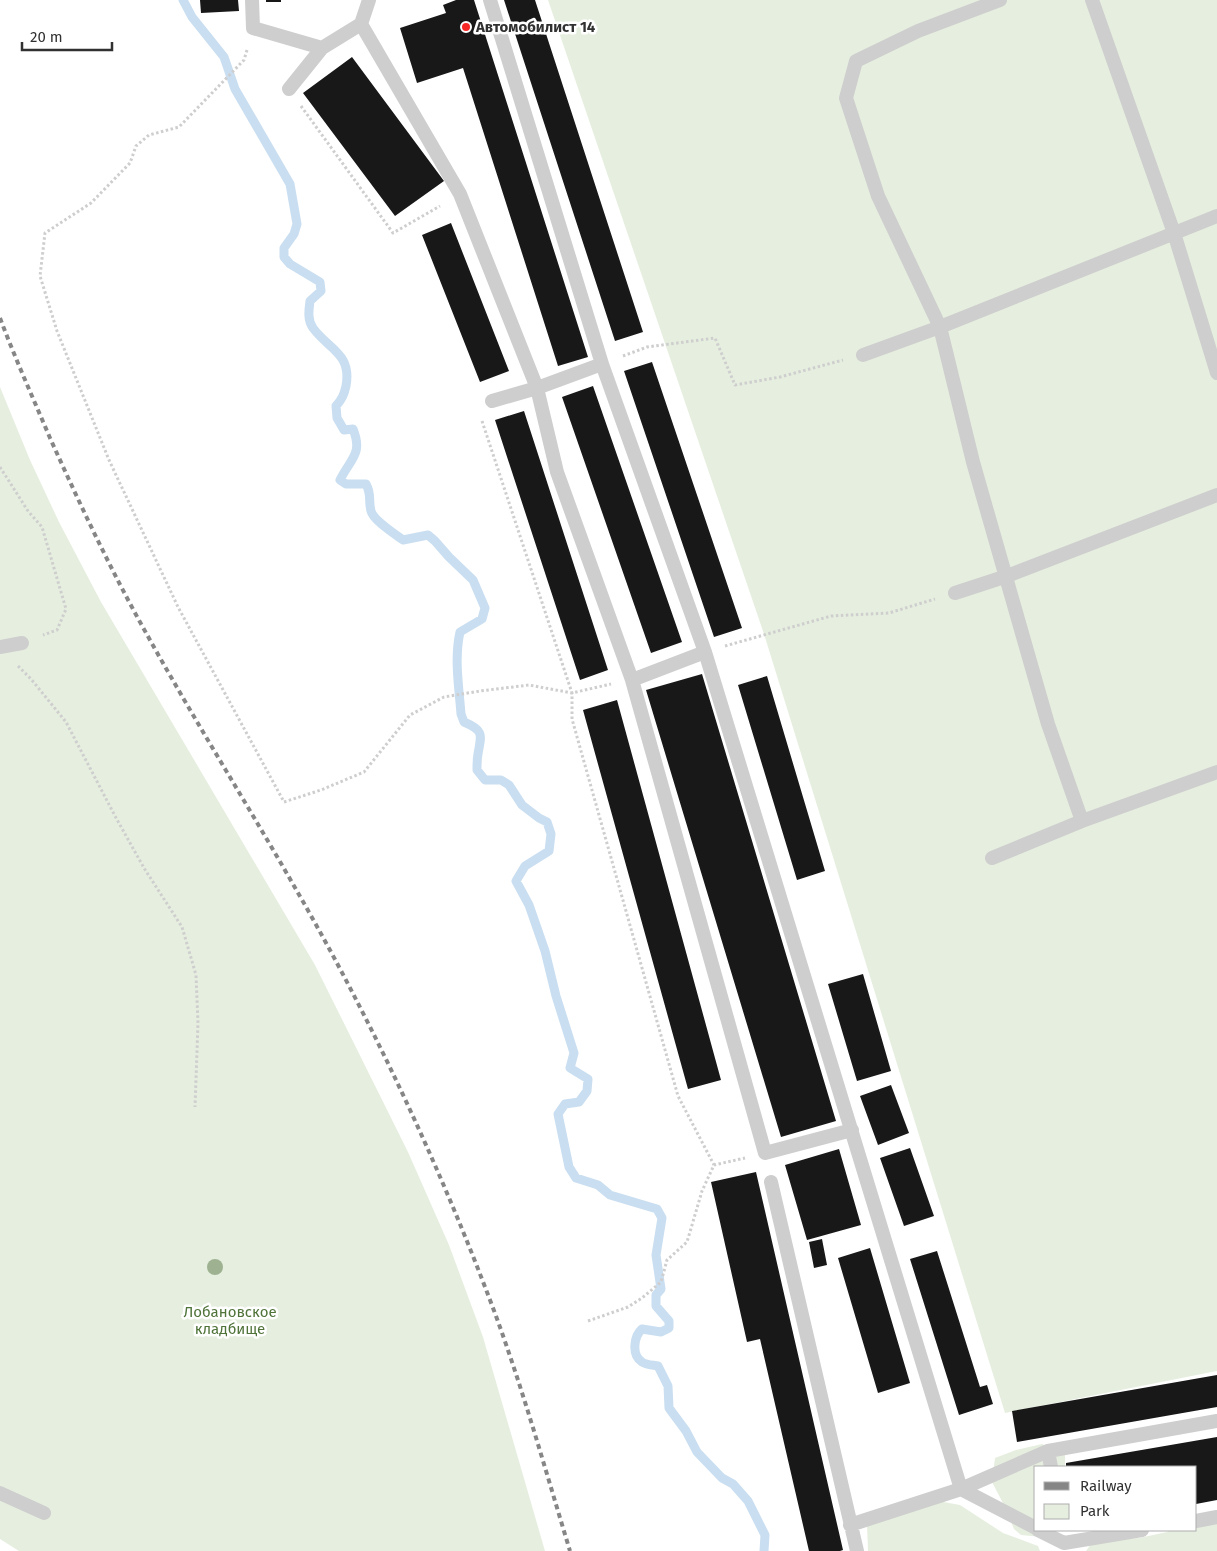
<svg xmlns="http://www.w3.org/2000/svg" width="1217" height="1551" viewBox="0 0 1217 1551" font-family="'Fira Sans',sans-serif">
<rect width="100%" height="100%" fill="#fff"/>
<!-- green -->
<path fill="#e6efdf" d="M548,0H1217V1371L1005,1413L764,634Z
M0,387L30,460L59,522L101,602L315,965L408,1152L449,1245L483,1337L545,1551H19L0,1539Z
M1042,1444L1065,1454V1467H1036V1530L1042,1537L1021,1535L1014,1529L1006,1509L992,1482L995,1458L1016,1450Z
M938,1501L960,1505L1003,1533L1038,1546L1040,1551H868L867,1525Z
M1217,1516V1551H1086L1093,1541L1139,1538L1167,1532L1170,1530H1196V1517Z"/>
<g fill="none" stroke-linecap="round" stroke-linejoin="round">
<!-- stream -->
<path stroke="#c9def0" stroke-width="9" d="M183,0L192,17L224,57L235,89L290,184L297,224L294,234L284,248V257L290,264L320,282L321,291L310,301C309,309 307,320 313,328C328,349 352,353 346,386C344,395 342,399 336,406L337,418L344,430L353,429C363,454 351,458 340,480L346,484H366C372,495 368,500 371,511C373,520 395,534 403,540L428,535L435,541L449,557L473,580L485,608L482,619L460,632C454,659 459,687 461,714L464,722C485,731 481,735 478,754C477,759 477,765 477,770L485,780H501L509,785L522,805L539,818L547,822L551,834L549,851L525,866L516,881L529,905L545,951L556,996L574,1053L570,1068L588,1079L587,1091L579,1102L565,1104L558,1114L569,1167L576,1178L598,1185L610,1195L657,1209L662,1218L656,1255L661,1289L656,1295V1306L669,1321V1328L661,1332L642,1329C634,1336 631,1355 642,1362C646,1365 653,1365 658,1366L668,1386L669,1408L686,1431L697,1452L722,1478L733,1484L748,1501L765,1535L764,1551"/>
</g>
<!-- building -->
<path fill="#181818" d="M200,0H238L239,11L201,13Z
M266,0H281V2H266Z
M456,0H474L588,357L558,366L463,68L417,83L400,28L446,13L443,5Z
M504,0H535L643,332L615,341Z
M352,57L444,181L395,216L303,93Z
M451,223L509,371L480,382L422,235Z
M652,362L742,628L714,637L624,371Z
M593,386L682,642L651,653L562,397Z
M524,411L608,670L580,680L495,420Z
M702,674L836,1121L781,1137L646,690Z
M767,676L825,871L797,880L738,685Z
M617,700L721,1080L688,1089L583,710Z
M863,974L891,1071L857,1081L828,984Z
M891,1085L909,1133L878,1145L860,1096Z
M910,1148L934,1216L904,1226L880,1158Z
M839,1149L861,1225L807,1240L785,1165Z
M756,1172L843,1550L840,1551H809L760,1339L747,1342L711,1182Z
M822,1239L827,1265L814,1268L809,1242Z
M870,1248L910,1383L878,1393L838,1258Z
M937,1251L980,1387L987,1385L993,1404L959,1415L910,1259Z
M1217,1375V1407L1017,1442L1012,1411Z
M1217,1437V1500L1196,1504V1467H1066V1463Z"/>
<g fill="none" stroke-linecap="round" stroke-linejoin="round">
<!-- path -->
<path stroke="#cecece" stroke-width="3" stroke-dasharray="2.5 2.5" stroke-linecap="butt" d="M247,50L244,60L179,127L149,135L136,146L130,163L91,203L45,233L40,276L57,331L109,460L178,607L284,802L321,790L364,772L410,715L444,697L480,691L529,685L572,693L611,684
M301,106L393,233L440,206
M623,356L647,347L715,338L735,385L780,377L843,360
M482,421L572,693V719L678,1096L714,1165
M0,467L28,511L42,527L66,609L57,630L43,635
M725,646L831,616L889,613L935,599
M18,666L31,679L66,722L115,816L144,868L182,927L196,975L198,1023L195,1107
M588,1321L628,1307L642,1298L661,1282L667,1260L687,1242L702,1191L714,1165L745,1158"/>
<!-- lane -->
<path stroke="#cecece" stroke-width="14" d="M252,0L253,28L322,48L361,24
M369,0L361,24L460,194L537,388L557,472L632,680L765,1153L852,1130
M490,0L602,364L705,652L961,1489L1036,1528
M1000,0L918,31L856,61L846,98L878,196L940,327L973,462L1048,724L1082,821
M1092,0L1174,233L1217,373
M289,89L322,48
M863,355L940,327L1217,216
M492,401L537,388L602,364
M955,593L1007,576L1217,495
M0,647L22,643
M632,680L705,652
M992,858L1082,821L1217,772
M771,1182L857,1551
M1048,1451L1051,1467
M0,1493L44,1513
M1196,1521L1217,1517
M850,1525L961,1489L1048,1451L1217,1421
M1038,1530L1064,1543L1142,1530"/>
<!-- rail -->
<path stroke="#868686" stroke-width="4" stroke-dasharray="5 4" stroke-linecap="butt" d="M0,318C15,358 33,398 50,438C78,500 107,562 140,622C207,744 284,861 348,984C404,1091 454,1203 496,1316C524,1393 546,1472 570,1551"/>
</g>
<!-- trees -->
<circle fill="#9eb292" cx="215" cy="1267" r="8"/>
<!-- markers -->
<circle fill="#f72725" stroke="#fff" stroke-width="2" cx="466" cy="27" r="5"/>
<g text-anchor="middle" stroke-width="5" stroke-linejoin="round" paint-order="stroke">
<!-- poi labels -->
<g font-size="15" font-weight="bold" fill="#313131" stroke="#fff" text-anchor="start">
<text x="476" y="32">Автомобилист 14</text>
</g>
<!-- park labels -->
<g font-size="15" fill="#4f7339" stroke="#fff">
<text x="230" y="1317">Лобановское<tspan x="230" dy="17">кладбище</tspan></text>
</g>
</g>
<!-- legend -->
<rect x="1034" y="1466" width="162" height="65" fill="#ffffff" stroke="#adadad"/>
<rect x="1044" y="1482" width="25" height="8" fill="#868686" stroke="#adadad"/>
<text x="1080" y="1491" font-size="15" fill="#313131">Railway</text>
<rect x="1044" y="1504" width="25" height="15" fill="#e6efdf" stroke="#adadad"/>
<text x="1080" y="1516" font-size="15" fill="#313131">Park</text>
<!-- scale -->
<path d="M22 42v8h90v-8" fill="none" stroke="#313131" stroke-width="2.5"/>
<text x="30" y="42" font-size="15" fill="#313131" stroke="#ffffff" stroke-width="4" paint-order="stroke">20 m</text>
</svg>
